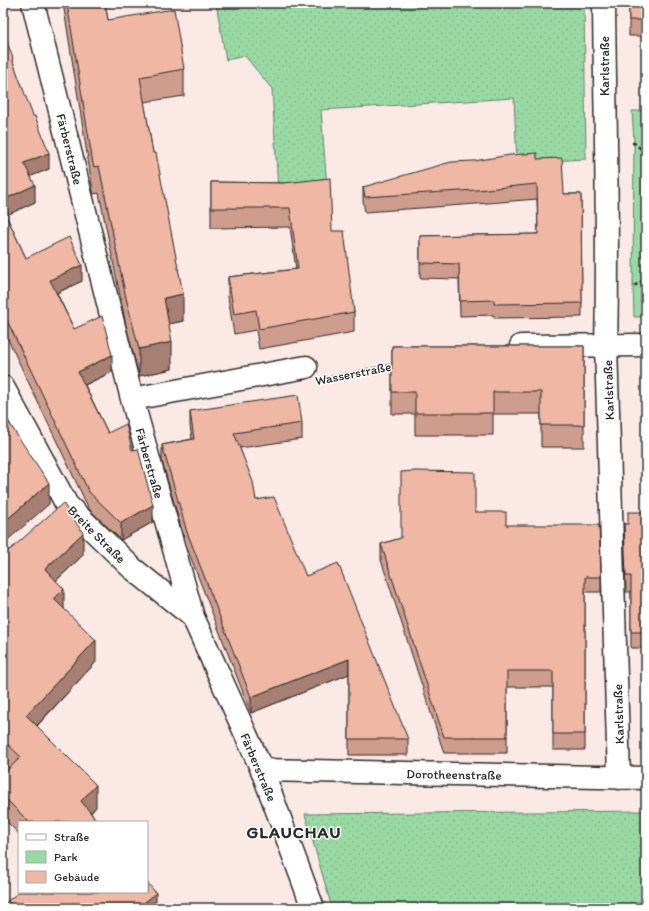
<svg xmlns="http://www.w3.org/2000/svg" width="649" height="911" viewBox="0 0 649 911" font-family="Itim,sans-serif">
<defs>
<pattern id="grass-dots" width="8" height="8" patternUnits="userSpaceOnUse"><rect width="8" height="8" fill="#99daa4"/><path d="M2 2h.1M6 6h.1" fill="none" stroke="#84bb8d" stroke-width="1.8" stroke-linecap="round"/></pattern>
</defs>
<rect width="100%" height="100%" fill="#fae9e4"/>
<filter id="ink" filterUnits="userSpaceOnUse"><feTurbulence type="fractalNoise" baseFrequency=".025" numOctaves="2"/><feDisplacementMap in="SourceGraphic" scale="8" xChannelSelector="R" yChannelSelector="G"/><feConvolveMatrix kernelMatrix="1 2 1 2 8 2 1 2 1" color-interpolation-filters="sRGB"/></filter>
<g filter="url(#ink)">
<!-- grass -->
<path fill="url(#grass-dots)" stroke="#628268" d="M216,3H584L586,159L517,163L514,98L321,110L327,188L278,190L272,89L245,56L226,60Z
M646,811V908H332L305,814Z"/>
<!-- park -->
<path fill="#99daa4" stroke="#628268" d="M632,111H646V317H634L633,286L634,143Z"/>
<g fill="none" stroke-linecap="round" stroke-linejoin="round">
<!-- street casing -->
<g stroke="#2b2b2b" stroke-width="25">
<path id="street" d="M33,3L132,399L193,617L262,770L313,908
M604,3C605,117 609,231 606,345L619,778
M521,346L646,345
M3,387L67,505L132,568L193,617
M132,399L306,367
M262,770L646,778"/>
</g>
<!-- path -->
<path stroke="#2b2b2b" stroke-width="2.5" stroke-dasharray="4 3" stroke-linecap="butt" d="M632,143H634L646,153
M634,286L646,279
M331,377L395,364"/>
<!-- street -->
<use href="#street" stroke="#fff" stroke-width="22"/>
</g>
<!-- wall -->
<path fill="#ce9d8d" stroke="#2b2b2b" d="M63,3H105L108,20L184,69V96L144,102L153,153L183,321L169,324L172,369L139,376L126,325L99,193L94,194L93,191Z
M629,3H646V36H629Z
M3,32L49,169L31,176L35,202L6,215L26,258L82,281L57,293L74,329L112,372L85,385L108,433L132,450L153,522L121,540L89,509L3,329Z
M537,159L564,194H581L582,317L494,318V315L460,316L459,279L420,278V236L538,234L537,199L476,204L365,212L363,201V187Z
M211,182L284,183L332,231L354,312V332L259,349L256,330L234,334L228,297V277L296,269L290,227L211,228Z
M392,346H584V447H541V414H493V435H415V414H392Z
M190,411L302,423V439L240,448L256,500L306,576L408,739V755H349V674L251,713L187,548L162,461V445L192,439L190,426Z
M475,512L506,525L601,577V592H585V750H553V687H507V753H444L381,560V544L401,538Z
M646,512V648H631V592H626L624,524H628Z
M3,551L83,555L56,581L64,609L96,662L37,726L96,807L91,813L98,822H19V834L3,818V774L9,768L3,762Z"/>
<!-- shaded-wall -->
<path fill="#a78073" stroke="#2b2b2b" d="M49,153V169L24,179V163Z
M35,185V202L3,217V200Z
M82,265V281L50,296V280Z
M183,294V321L164,325V298Z
M172,342V369L139,376V349Z
M112,355V372L78,388V372Z
M49,483V504L3,544V523Z
M153,505V522L121,540V523Z
M83,533V555L45,591V569Z
M64,589V611L54,599Z
M96,640V662L26,737V715Z
M349,659V674L251,713V697Z
M96,785V807L82,822L81,801Z
M156,893V908H138Z"/>
<!-- building -->
<path fill="#efb7a4" stroke="#2b2b2b" d="M67,3H105L108,20L174,9L184,69L140,77L153,153H156L183,294L164,298L172,342L139,349L126,298L99,166L94,167L93,164Z
M629,3H646V20H629Z
M3,32L13,58L12,59L33,116H35L49,153L24,163L35,185L3,200Z
M537,153V159L562,158L564,194H581L582,303L494,304V300L460,301L459,264L420,263V236L538,234L537,184L476,190L365,197L363,187L451,162L474,161L510,155Z
M330,178L332,231H344L354,312L259,329L256,310L234,314L228,277L298,269L290,208H211V182L284,183Z
M3,209L26,258L69,237L82,265L50,280L74,329L102,316L112,355L78,372L108,433L126,424L132,450L138,449L153,505L121,523L89,492L3,312Z
M392,346H584V425H541V392H493V413H415V392H392Z
M298,395L302,423L234,433L253,482L256,500L274,497L306,576L338,563L408,739H349V659L251,697L187,532L162,445L194,439L190,411Z
M3,414L49,483L3,523Z
M415,471L475,472V512H506V525H599L601,577H585V734H553V671H507V737H444L381,544L401,538V472Z
M63,503L83,533L45,569L64,589L54,599L96,640L26,715L96,785L81,801L98,822H29L3,796V774L21,757L3,740V551H6L11,549Z
M628,512H646V632H631V576H626L624,524H628Z
M147,882L156,893L138,908H3V905L19,892H147Z"/>
</g>
<g text-anchor="middle" stroke-width="3" stroke-linejoin="round" paint-order="stroke">
<!-- street labels -->
<g font-size="13" fill="#2b2b2b" stroke="#fff">
<text transform="translate(604 66) rotate(-90)" y="5">Karlstraße</text>
<text transform="translate(70 149) rotate(76)" y="5">Färberstraße</text>
<text transform="translate(353 373) rotate(-11)" y="5">Wasserstraße</text>
<text transform="translate(608 390) rotate(-92)" y="5">Karlstraße</text>
<text transform="translate(150 463) rotate(74)" y="5">Färberstraße</text>
<text transform="translate(97 534) rotate(45)" y="5">Breite Straße</text>
<text transform="translate(618 714) rotate(-92)" y="5">Karlstraße</text>
<text transform="translate(259 767) rotate(67)" y="5">Färberstraße</text>
<text transform="translate(454 774) rotate(1)" y="5">Dorotheenstraße</text>
</g>
<!-- district labels -->
<g font-size="17" font-weight="bold" letter-spacing="1" fill="#2b2b2b" stroke="#fff">
<text x="294" y="838">GLAUCHAU</text>
</g>
</g>
<!-- margin -->
<rect width="649" height="911" fill="none" stroke="#fff" stroke-width="16"/>
<rect x="8" y="8" width="633" height="895" fill="none" stroke="#2b2b2b" stroke-width="1.5" filter="url(#ink)"/>
<!-- legend -->
<rect x="18" y="821" width="130" height="72" fill="#ffffff" stroke="#aaaaaa"/>
<rect x="26" y="834" width="20" height="6" fill="#ffffff" stroke="#aaaaaa"/>
<text x="54" y="841" font-size="12" fill="#2b2b2b">Straße</text>
<rect x="26" y="851" width="20" height="12" fill="#99daa4" stroke="#aaaaaa"/>
<text x="54" y="861" font-size="12" fill="#2b2b2b">Park</text>
<rect x="26" y="871" width="20" height="12" fill="#efb7a4" stroke="#aaaaaa"/>
<text x="54" y="881" font-size="12" fill="#2b2b2b">Gebäude</text>
</svg>
